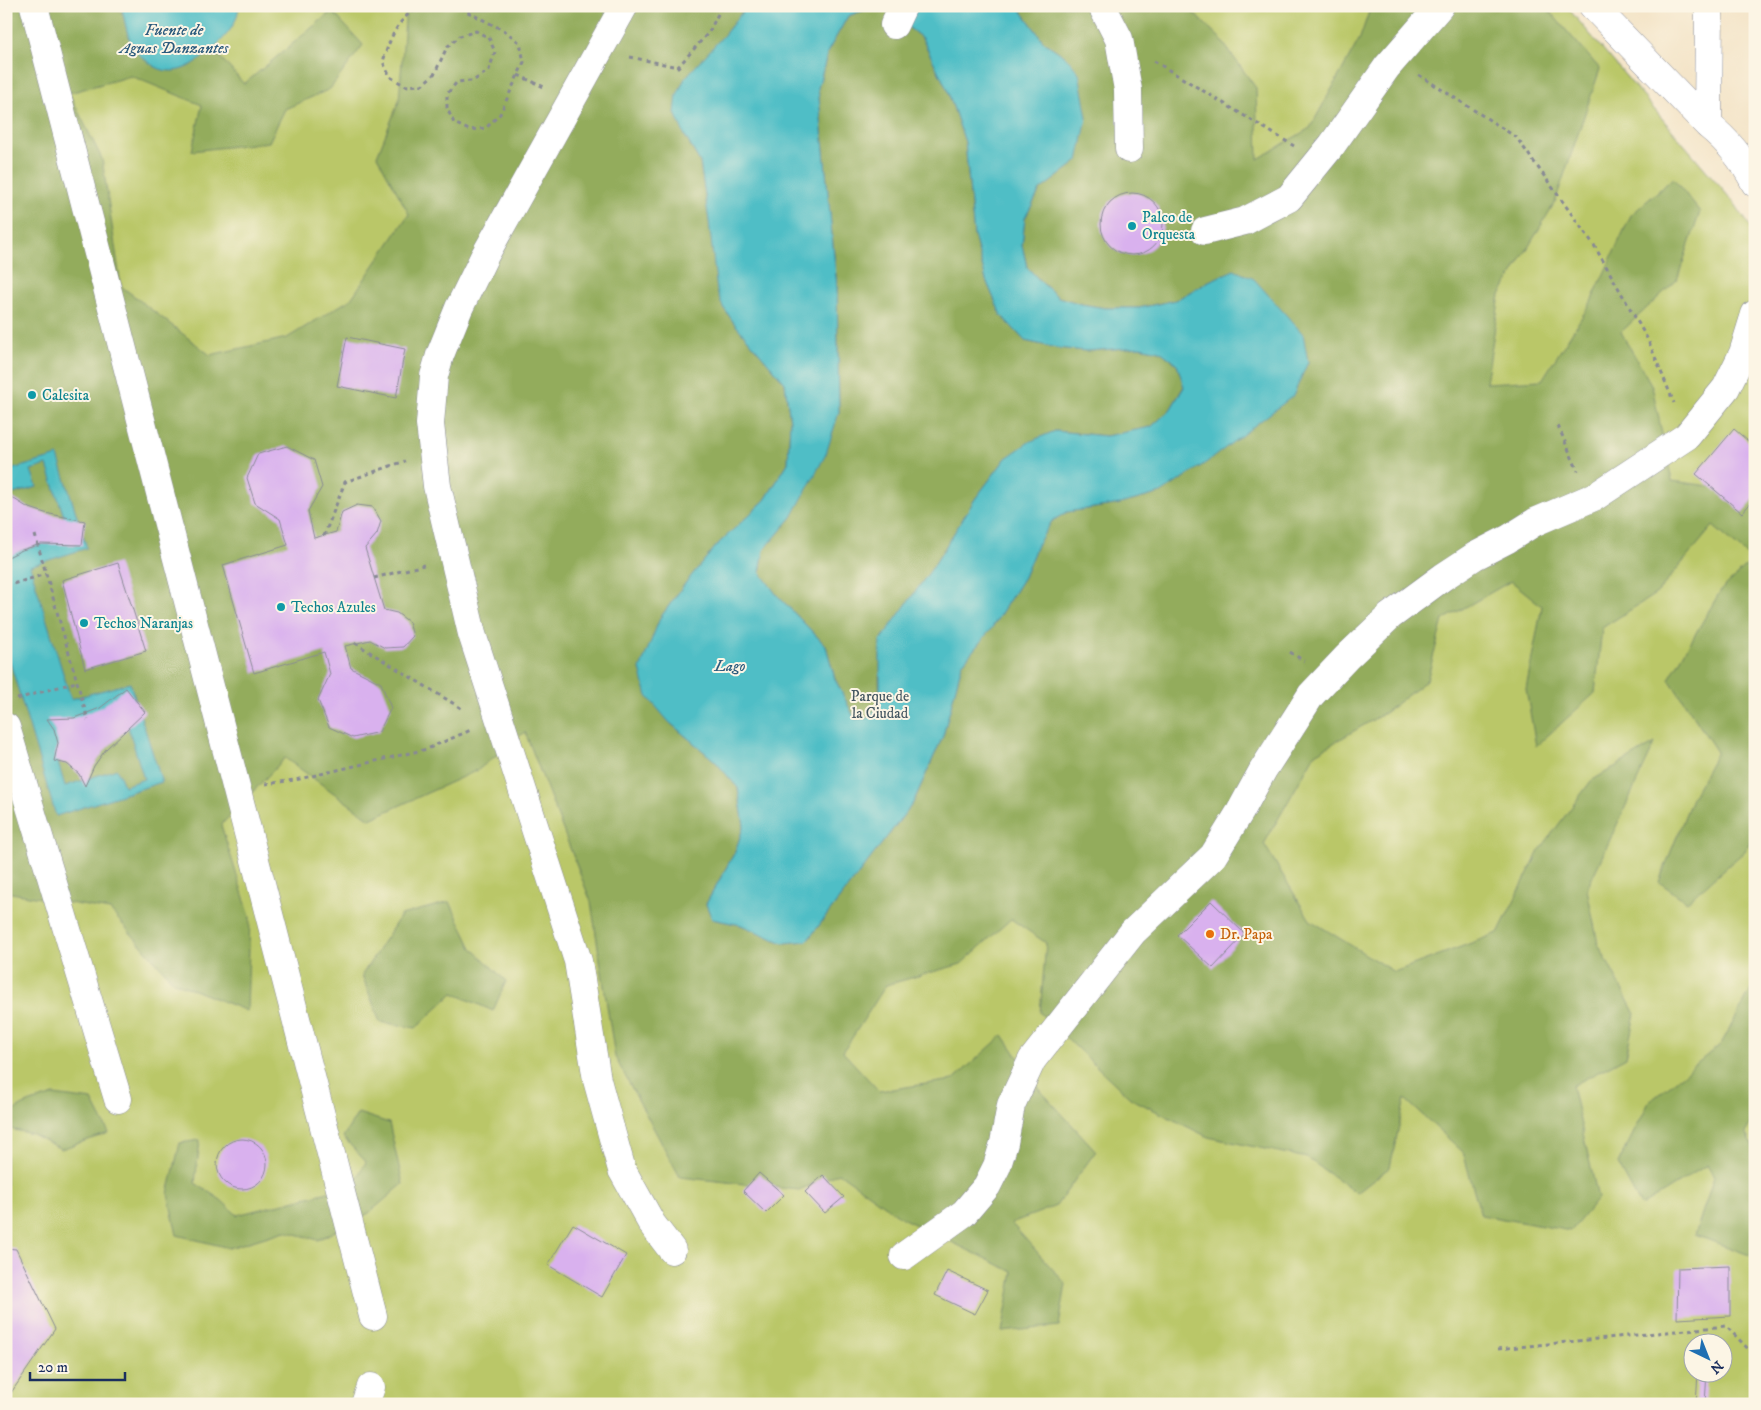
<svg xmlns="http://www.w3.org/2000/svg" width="1761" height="1410" viewBox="0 0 1761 1410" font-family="'IM FELL DW Pica',serif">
<rect width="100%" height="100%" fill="#fcf5e5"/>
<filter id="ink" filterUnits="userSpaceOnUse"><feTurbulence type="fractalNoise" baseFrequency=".02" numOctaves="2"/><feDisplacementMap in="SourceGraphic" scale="10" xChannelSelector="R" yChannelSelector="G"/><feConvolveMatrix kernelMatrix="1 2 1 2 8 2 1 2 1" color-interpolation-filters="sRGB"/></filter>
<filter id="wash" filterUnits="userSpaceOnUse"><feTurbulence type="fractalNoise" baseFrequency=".0096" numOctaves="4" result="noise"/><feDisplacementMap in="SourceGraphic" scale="20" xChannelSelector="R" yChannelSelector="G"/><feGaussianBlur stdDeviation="1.12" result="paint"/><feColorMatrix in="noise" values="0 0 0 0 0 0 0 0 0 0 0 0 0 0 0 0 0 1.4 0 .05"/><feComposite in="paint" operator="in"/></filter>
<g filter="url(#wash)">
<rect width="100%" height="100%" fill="#f4e5c9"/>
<!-- green -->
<path fill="#bac768" stroke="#6a7b63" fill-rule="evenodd" d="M6,6H1566L1735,204L1755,234V1404H6ZM1694,1342H1724V1372H1694Z"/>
<!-- forest -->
<path fill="#93ac5c" stroke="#576e5d" d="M6,6H114L146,35L220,57L244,84L332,11L363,45L330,89L285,109L269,142L192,151L202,105L131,76L69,93L102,159L121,286L210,355L287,338L351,299L409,214L377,156L399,101L406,6H747L724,35L685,136L700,162L723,307L734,323L785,383L790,421L788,463L765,500L718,544L687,581L660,618L669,722L715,761L738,788L744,825L735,852L706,904L712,919L741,925L783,943L807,941L913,803L943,736L962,664L991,629L1024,577L1037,545L1052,521L1067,512L1120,504L1161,493L1209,281L1176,300L1139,308H1105L1081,304L1058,297L1042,283L1027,267L1022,245L1025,218L1040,190L1078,161L1066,57L1044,42L1018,6H1190L1189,9L1219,37L1256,88L1258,159L1310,128L1360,38L1371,6H1545L1600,69L1555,202L1500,295L1486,383L1542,380L1590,304L1631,215L1673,178L1700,212L1677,280L1621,332L1652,386L1672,481L1755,492V833L1745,851L1687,902L1659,882L1692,798L1717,752L1669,679L1721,590L1753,560L1713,526L1657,593L1602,628L1595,693L1536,746L1526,689L1542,606L1511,581L1443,620L1427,680L1386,712L1315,754L1264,844L1310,920L1394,972L1498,933L1539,851L1591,781L1655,743L1587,889L1598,944L1635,1014L1626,1057L1572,1086L1598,1198L1571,1231L1481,1215L1463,1152L1405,1099L1390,1167L1357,1193L1307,1158L1208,1137L1130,1098L1040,1013L1046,943L1011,919L961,964L886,985L843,1052L879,1091L953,1080L1003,1035L1041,1091L1096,1151L1056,1206L1011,1223L1066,1284L1059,1326L1002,1332L1013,1272L902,1218L839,1173L799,1190L680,1177L615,1057L591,902L525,732L478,770L370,819L285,758L221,825L250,917L247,1011L174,982L110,910L6,892Z
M876,6H881L922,38L947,89L965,142L974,235L986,280L1001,315L1025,341L1057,348L1086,351L1140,347L1160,351L1177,364L1184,386L1170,410L1151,427L1106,436L1055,431L1006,458L975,499L933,567L879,676L880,704L868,718L855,720L835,679L826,646L776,594L760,573L764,550L792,517L839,412L837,287L818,88L828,51L848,16Z
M450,902L472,948L506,981L493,1011L453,993L416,1028L380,1022L362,975L401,915Z
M1751,990H1755V1113L1746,1132L1755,1151V1257L1695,1235L1714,1177L1707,1165L1641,1206L1618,1164L1649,1102L1721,1044Z
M54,1095L92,1100L109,1133L61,1149L32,1134L6,1128C6,1105 36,1101 54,1095Z
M358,1113L389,1123L403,1184L369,1213L318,1240L285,1231L229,1248L177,1235L168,1194L180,1143L200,1140L195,1183L221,1200L237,1215L352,1186L366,1162L343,1137Z"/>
<!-- water -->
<path fill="#50bec6" stroke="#367692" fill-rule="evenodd" d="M121,6H239C237,25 227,35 214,48C194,66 171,82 147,61C143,58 138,54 135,50C127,39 125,20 121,6Z
M747,6H876L848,16L828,51L818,88L837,287L839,412L826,454L792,517L764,550L760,572L776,594L826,646L835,679L855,719L868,718L880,704V641L933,567L975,499L1006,458L1029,442L1055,431L1106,436L1151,427L1170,410L1184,387L1177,364L1160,351L1140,347L1086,351L1057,348L1025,341L1001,315L986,280L974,235L965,142L947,89L922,38L881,6H1018L1044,42L1066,57L1079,73L1087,118L1078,161L1040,190L1025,218L1022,245L1027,267L1042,283L1058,297L1081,304L1105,308H1139L1176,300L1209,281L1234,270L1254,279L1303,334L1308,362L1293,396L1207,462L1161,493L1120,504L1067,512L1052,521L1037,545L1024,577L991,629L962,664L943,736L913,803L807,941L783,943L741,925L712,919L706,904L735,852L744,825L738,788L715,761L669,722L647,696L640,669L660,618L687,581L718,544L765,500L788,463L790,421L785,383L734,323L723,307L717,291L709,221L700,162L685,136L675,113L677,95L685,78L724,35Z
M58,456L87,548L30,566L71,699L130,683L162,782L56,816L6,649V521L17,552L70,535L47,465L31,470L37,487L6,496V471ZM121,704L144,779L124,786L117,769L65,786L58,763L78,758Z"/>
<g id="blocks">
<!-- building -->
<path fill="#d9b1ee" d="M1101 224a31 31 0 1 1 62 0a31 31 0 1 1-62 0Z
M347,337L405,349L396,398L337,386Z
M1734,429L1755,447V498L1742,513L1696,474Z
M287,446L314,460L322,487L308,511L314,538L336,532L342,512L357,505L373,507L381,521L377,534L365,548L384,610L397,613L409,622L413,636L403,647L385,648L370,640L345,646L351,668L381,683L391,708L379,732L353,738L329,727L318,700L330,674L324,652L254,673L223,565L288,545L280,519L255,503L247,478L258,454Z
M6,494L27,507L45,513L85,521L82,545L41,544L22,550L6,558Z
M118,563L146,651L85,669L62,580Z
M126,688L145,712L106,749L94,766L85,786L79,774L67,764L54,761L58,743L54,729L47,719L74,718L100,708Z
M1211,901L1245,934L1213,968L1177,935Z
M217 1164a25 25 0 1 1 50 0a25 25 0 1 1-50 0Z
M759,1173L784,1195L766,1213L743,1191Z
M823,1175L844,1197L825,1213L805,1192Z
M573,1224L626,1255L602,1297L548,1265Z
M6,1248L16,1249L55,1329L6,1400Z
M1730,1266V1316L1677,1319L1678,1268Z
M947,1271L988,1290L975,1314L935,1295Z
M1698,1372H1707L1705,1404H1696Z"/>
</g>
</g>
<g filter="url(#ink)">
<use href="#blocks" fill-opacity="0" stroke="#888a94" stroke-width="1"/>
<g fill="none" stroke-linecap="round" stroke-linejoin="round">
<!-- minor casing -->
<g stroke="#888a94" stroke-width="29">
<path id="minor" d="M34,6L373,1316
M624,6L484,257L459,308L440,355L434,376L430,424L437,486L472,634L578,961L597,1080L613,1138L622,1170L652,1224L672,1250
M1102,6L1119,39L1128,90L1129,149
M1593,6L1708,125C1728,141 1743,159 1755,183
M894,25L903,6
M1708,125L1709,6
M1205,231L1245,221L1289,198L1332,145L1387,67L1440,6
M6,727L118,1099
M904,1256L964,1213L987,1186L997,1166L1004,1143L1011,1105L1032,1060L1133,932L1213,856L1240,812L1263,770L1311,695L1347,657L1390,616L1443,577L1475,556L1508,539L1535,522L1596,496L1687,436L1726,388L1743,353L1755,314
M365,1404L371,1387"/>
</g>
<!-- path -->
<path stroke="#888a94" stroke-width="3" stroke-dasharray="4 4" stroke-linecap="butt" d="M422,6C398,16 389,40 383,62L390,77L406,86L422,85L435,73L447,47L460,36L476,31L489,38L495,52L489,70L473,81L457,82L447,94V108L454,123L469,130L486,128L500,114L524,62L520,43L505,31L456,6
M630,57L678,67L709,32L722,6
M1154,61L1294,146
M518,75L544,87
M1419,75L1516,137L1594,245L1648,340L1674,403
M1558,426L1578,471
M35,535L88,720
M324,536L345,482L405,461
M374,578L424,565
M6,586L46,574
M355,643L464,710
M1290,652L1304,661
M17,699L76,682
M265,784L295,780L427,749L471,730
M1498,1349L1726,1326L1755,1356"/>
<!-- minor -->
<use href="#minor" stroke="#fff" stroke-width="28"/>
</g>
</g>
<!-- markers -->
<g fill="#0f9aa8" stroke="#fcf5e5" stroke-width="2">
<circle cx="1132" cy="226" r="5"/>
<circle cx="32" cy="395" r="5"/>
<circle cx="281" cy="607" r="5"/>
<circle cx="84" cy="623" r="5"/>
</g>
<circle fill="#e8710a" stroke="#fcf5e5" stroke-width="2" cx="1210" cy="934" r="5"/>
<g text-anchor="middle" stroke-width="4" stroke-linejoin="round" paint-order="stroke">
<!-- culture labels -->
<g font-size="15" fill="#0d838f" stroke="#fcf5e5" text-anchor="start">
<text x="1142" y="222">Palco de<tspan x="1142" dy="17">Orquesta</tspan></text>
<text x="42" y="400">Calesita</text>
<text x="291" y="612">Techos Azules</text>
<text x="94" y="628">Techos Naranjas</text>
</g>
<!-- park labels -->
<g font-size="15" fill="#435560" stroke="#fcf5e5">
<text x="880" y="701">Parque de<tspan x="880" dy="17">la Ciudad</tspan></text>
</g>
<!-- food labels -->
<g font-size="15" fill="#c56008" stroke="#fcf5e5" text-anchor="start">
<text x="1220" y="939">Dr. Papa</text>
</g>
<!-- water labels -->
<g font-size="16" font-style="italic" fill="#2b5a7d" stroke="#fcf5e5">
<text x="174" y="35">Fuente de<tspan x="174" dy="18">Aguas Danzantes</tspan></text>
<text x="730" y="671">Lago</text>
</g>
</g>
<!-- margin -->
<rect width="1761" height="1410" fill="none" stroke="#fcf5e5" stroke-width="25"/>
<!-- north arrow -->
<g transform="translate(1708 1358) rotate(137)"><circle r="24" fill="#fcf5e5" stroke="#a2a6af"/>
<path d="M0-4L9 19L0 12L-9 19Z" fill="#1f6fb2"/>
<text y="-8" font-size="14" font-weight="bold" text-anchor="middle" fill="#1b2f5e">N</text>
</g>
<!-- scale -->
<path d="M30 1372v8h95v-8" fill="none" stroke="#1b2f5e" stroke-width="2.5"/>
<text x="38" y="1372" font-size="15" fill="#1b2f5e" stroke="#fcf5e5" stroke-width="4" paint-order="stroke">20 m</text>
</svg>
